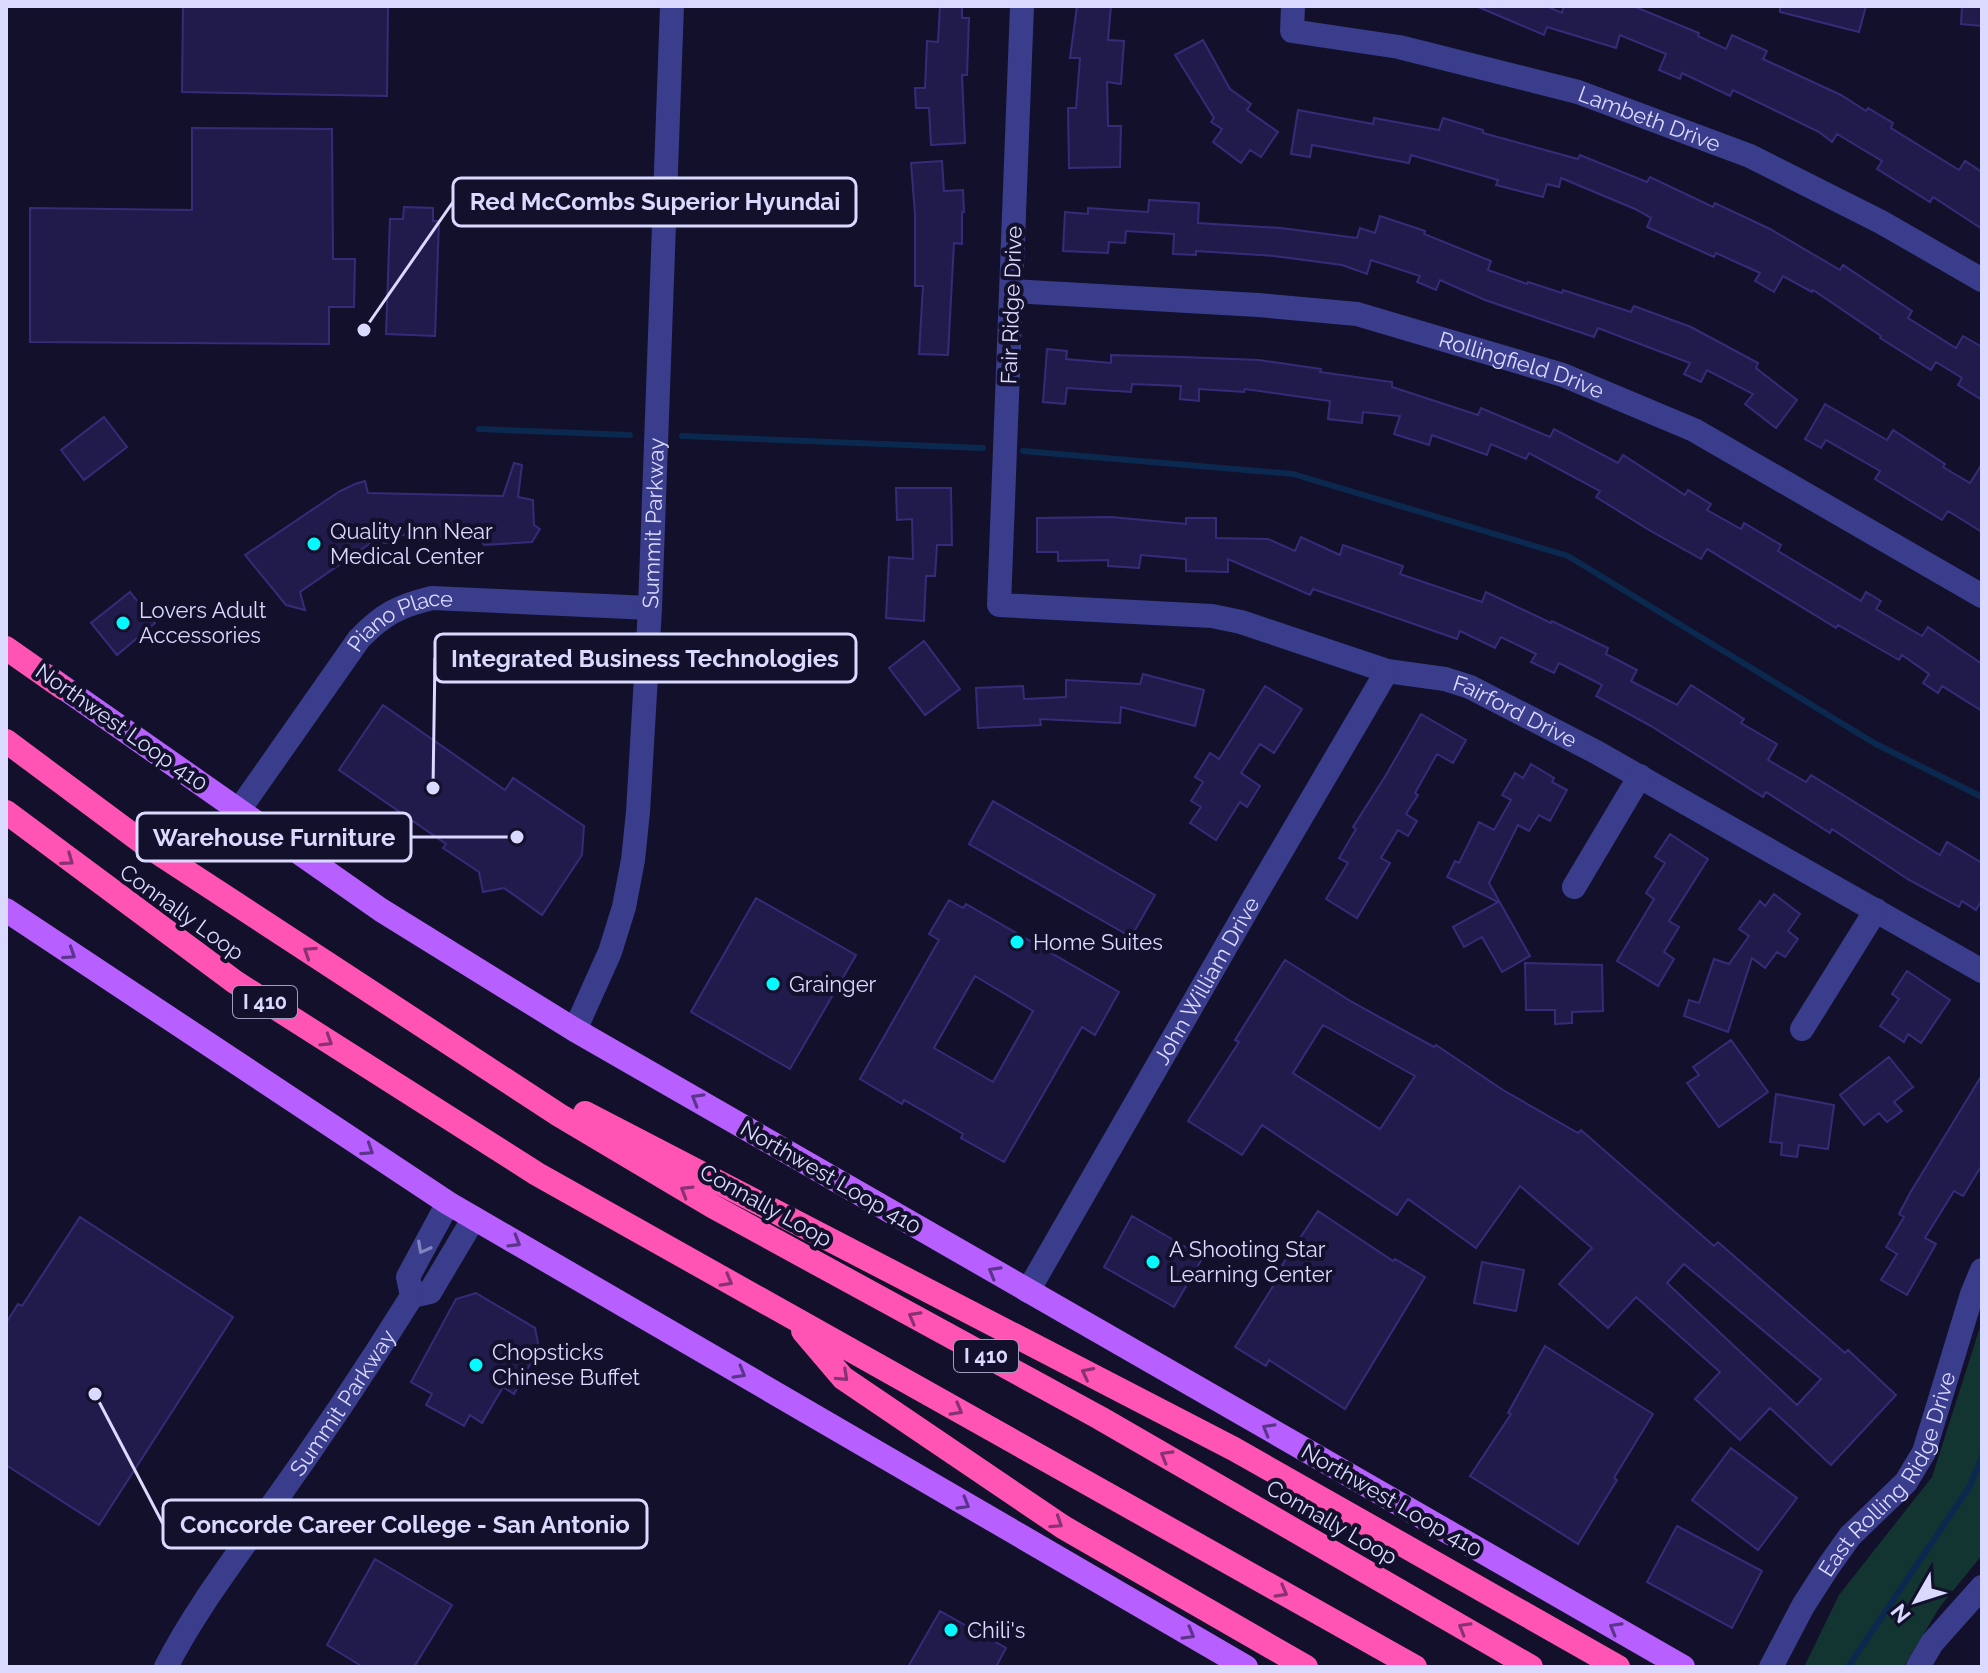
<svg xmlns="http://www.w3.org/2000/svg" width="1988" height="1673" viewBox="0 0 1988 1673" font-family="Raleway,sans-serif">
<rect width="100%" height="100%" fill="#12102b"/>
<!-- green -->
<path fill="#123531" d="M1982,1321V1555L1939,1608L1904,1667H1804L1839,1595L1932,1477Z"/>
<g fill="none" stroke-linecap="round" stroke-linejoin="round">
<!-- stream -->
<path stroke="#0b294e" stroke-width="6" d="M479,429L630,435
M682,436L983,448
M1023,451L1293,474L1568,556L1874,743L1982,797
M1848,1667L1970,1486L1982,1456"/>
</g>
<!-- building -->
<path fill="#211b4c" stroke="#352c79" stroke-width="2" fill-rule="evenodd" d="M183,6H388L387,96L182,92Z
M940,6H962V18H969L967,75H962L965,143L931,145L929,108H916L915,88H925L927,41L938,42Z
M1077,6H1111L1108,40L1124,41L1121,84L1107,82L1108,126H1121L1120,167L1069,168L1068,108H1076L1080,58H1070Z
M1476,6H1546L1562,13L1564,6H1633L1699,33L1698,36L1726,49L1732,35L1767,51L1763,59L1841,95L1866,111L1868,108L1893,123L1891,128L1959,170L1965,161L1982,172V229L1933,197L1930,202L1877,169L1882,161L1837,134L1832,142L1819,132L1733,90L1730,96L1682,73L1680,79L1659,70L1666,54L1620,35L1616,48L1547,27L1544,35Z
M1780,6H1866L1859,32L1780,12Z
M1962,6H1982V26L1961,24Z
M1203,40L1230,89L1251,104L1247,110L1278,132L1261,157L1250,150L1241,163L1213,142L1222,129L1211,122L1214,118L1175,55Z
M1298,110L1373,124L1374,118L1439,130L1443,118L1483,130V133L1578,159L1580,155L1647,182L1650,177L1713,207L1715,203L1770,229L1840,270L1843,265L1912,311L1908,318L1956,348L1963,336L1982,347V400L1958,385L1962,378L1936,362L1931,370L1880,338L1881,336L1813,290L1812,292L1783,276L1774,292L1755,281L1760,273L1716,253L1714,257L1647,227L1651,218L1635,209L1561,178L1559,187L1547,184L1543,197L1496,185L1498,180L1411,155L1409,163L1312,145L1310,157L1291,154Z
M192,128L332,129L333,259H355L354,307H329V344L30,342V208L192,210Z
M942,161L944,191L963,190L964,212H962V244L954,243L948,355L919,354L923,286H915V214L911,163Z
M1149,200L1199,203L1198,223L1281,228L1357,238L1360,228L1375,233L1380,216L1425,231L1424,234L1491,261L1488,270L1527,284L1528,282L1562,293L1563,290L1631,312L1634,306L1691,327L1758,363L1756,368L1797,400L1776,428L1745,404L1753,394L1707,370L1701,382L1684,374L1690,363L1598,328L1594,337L1552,323L1485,300L1440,280L1436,290L1417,282L1420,276L1371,260L1367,274L1342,265L1274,256L1196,251V255L1173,254L1174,234L1126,231L1125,243L1109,242L1108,253L1063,251L1065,212L1088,214V208L1148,212Z
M404,207L433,208V221H439L435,336L386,334L390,219H403Z
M1047,349L1067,351L1066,359L1111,363V355L1183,357L1259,360L1321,369L1320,372L1392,382V387L1478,415L1481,408L1550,437L1554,429L1618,463L1623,455L1685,495L1688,490L1711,504L1707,510L1741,529L1744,523L1781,545L1778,551L1861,601L1866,592L1881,601L1876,609L1922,636L1928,627L1982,664V711L1942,686L1938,693L1923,683L1929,674L1902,655L1899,660L1838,625L1836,628L1707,549L1701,559L1649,530L1596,497L1600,491L1529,453L1526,459L1491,444L1487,455L1432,435L1429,445L1394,434L1400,416L1363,412L1362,423L1328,419L1330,401L1245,389L1244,392L1199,389V401L1180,399L1181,386L1132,384L1131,392L1067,388L1065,404L1043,402Z
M1825,404L1887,440L1893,430L1945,464L1943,467L1970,483L1982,464V532L1948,511L1942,520L1875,479L1880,471L1826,440L1821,448L1805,439Z
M104,417L127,447L84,480L61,450Z
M514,463L522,465L518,497L533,500L534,525L540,529L532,542L484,545L480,538L402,535L394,542L384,543L378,538L300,592L305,610L286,605L245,555L340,491L355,484L365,481L368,493L503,496Z
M896,488H951L952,545H937L935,576H926L924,621L886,618L889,557L913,559L912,519L897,520Z
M1111,517L1186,524V518H1216V538L1268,539L1295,551L1301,537L1340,555L1343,545L1403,566L1400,574L1482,602L1486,592L1551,623L1552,621L1608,648L1606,654L1637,670L1631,681L1677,705L1691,685L1744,719L1741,723L1777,744L1768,760L1806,782L1811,775L1940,855L1947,842L1982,863V900L1976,910L1962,901L1959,907L1909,880L1832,829L1830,833L1766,792L1763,797L1651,726L1596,696L1602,685L1559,663L1554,673L1531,662L1536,654L1501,637L1495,648L1460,631L1457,639L1313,589L1310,595L1228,559V572L1186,571V559L1141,555L1139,568L1108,566V560L1058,561V552H1037V518Z
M130,592L155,623L117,655L91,623Z
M924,641L960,689L925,715L889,668Z
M1143,674L1204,690L1195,726L1121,707L1120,723L1040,719L1041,725L978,728L976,688L1023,686L1024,699L1066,697V680L1140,684Z
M1265,686L1302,709L1274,753L1260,744L1241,773L1260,786L1247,807L1240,802L1216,840L1190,823L1201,807L1191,801L1203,782L1195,777L1210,753L1219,759Z
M383,705L505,790L513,778L584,826L582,855L542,915L504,888L483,892L479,872L443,848L446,844L339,770Z
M1421,714L1466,740L1453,763L1437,754L1415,793L1418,795L1406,814L1417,821L1408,836L1398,830L1381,858L1390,863L1357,918L1326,899L1348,863L1339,858L1356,829L1353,827L1386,775Z
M1531,764L1554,778L1552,782L1567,790L1550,821L1539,815L1529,831L1518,825L1489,883L1530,956L1502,972L1482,937L1464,947L1453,927L1498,902L1447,877L1455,861L1459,863L1479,822L1494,830L1511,800L1502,795L1515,773L1523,778Z
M993,801L1155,895L1131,937L969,844Z
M1670,834L1708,859L1669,921L1679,927L1664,952L1674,959L1658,986L1617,961L1654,899L1646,893L1665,863L1655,857Z
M1774,894L1800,914L1788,931L1798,939L1785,957L1777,952L1765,968L1752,958L1728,1032L1684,1016L1689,1000L1699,1003L1714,959L1729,964L1749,936L1739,929L1760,901L1765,906Z
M756,898L856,955L790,1069L691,1012Z
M949,900L963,908L966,904L1119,992L1095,1035L1082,1027L1004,1162L961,1138L963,1134L904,1100L902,1104L860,1079L939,940L929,934ZM975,976L1033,1011L993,1082L934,1048Z
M1285,960L1352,1002L1434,1047L1436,1045L1503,1090L1578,1133L1581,1130L1714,1246L1718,1242L1845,1353L1848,1350L1896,1395L1831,1465L1770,1408L1740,1440L1695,1399L1720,1372L1636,1297L1608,1328L1559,1284L1592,1248L1520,1186L1476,1248L1408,1199L1397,1215L1262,1125L1242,1155L1188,1121L1239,1042L1235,1040ZM1323,1025L1415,1076L1380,1129L1293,1073ZM1684,1264L1821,1379L1797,1405L1667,1283Z
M1525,963L1602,965L1603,1011L1572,1012V1023L1555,1024V1010H1526Z
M1907,971L1950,1000L1921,1043L1908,1034L1904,1042L1880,1026L1899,999L1892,994Z
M1731,1040L1768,1092L1719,1127L1687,1083L1699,1075L1693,1067Z
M1889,1057L1913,1087L1894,1102L1902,1111L1887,1122L1879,1113L1864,1125L1840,1095Z
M1982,1075V1165L1963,1196L1954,1191L1925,1238L1936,1244L1907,1295L1881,1280L1897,1254L1886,1247L1904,1217L1899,1214L1910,1193Z
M1776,1094L1834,1105L1828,1149L1799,1145L1797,1157L1781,1155L1782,1143L1770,1142Z
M1318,1211L1393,1261L1395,1259L1425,1277L1345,1409L1269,1360L1266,1366L1235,1347L1285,1267L1282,1265Z
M1132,1216L1203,1257L1174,1307L1104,1267Z
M80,1217L233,1317L99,1525L6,1465V1323L18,1304L22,1306Z
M1482,1262L1524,1270L1516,1311L1474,1303Z
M476,1293L535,1328L539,1348L514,1394L503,1387L482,1423L470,1415L464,1426L426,1405L432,1394L411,1382L456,1299Z
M1545,1346L1653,1414L1614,1478L1617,1480L1578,1544L1470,1476L1511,1414L1508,1413Z
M1731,1448L1797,1498L1758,1550L1692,1500Z
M1677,1526L1762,1571L1732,1628L1647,1582Z
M375,1559L452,1605L414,1667H363L327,1645Z
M940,1611L1006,1648L996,1667H908Z"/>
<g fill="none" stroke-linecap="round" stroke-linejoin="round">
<!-- minor -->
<g stroke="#393d8b" stroke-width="24">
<path id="s1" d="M1022,6L999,605L1212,616L1241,622L1387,671L1445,679L1470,687L1596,752L1982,971"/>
<path id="s2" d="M1293,6L1292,31L1399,47L1578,92L1750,156L1881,222L1982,280"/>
<path id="s3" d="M1012,291L1258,305L1357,314L1563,375L1694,430L1982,596"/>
<path id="s4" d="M239,810L359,639C383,614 399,606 432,598L650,608"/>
<path d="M1574,887L1640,776"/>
<path d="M1802,1029L1876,910"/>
<path id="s5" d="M575,1030L610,952L624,907L633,860L638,812L650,608L672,6"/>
<path id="s6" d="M1028,1291L1252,901L1387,671"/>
<path d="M412,1296L430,1292L474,1218"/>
<path id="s7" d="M166,1667C194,1612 231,1564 266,1514C317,1443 366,1370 412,1296L408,1277L448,1203"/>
<path id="s8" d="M1771,1667L1803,1606L1828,1567L1850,1536L1906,1482L1924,1452L1972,1294L1982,1270"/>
<path d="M1918,1667L1932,1643L1982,1587"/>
</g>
<!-- major -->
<path stroke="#b760ff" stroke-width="24" d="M47,676L381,910L575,1030L1683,1667
M6,910L448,1203L1246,1667"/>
<!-- highway -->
<path stroke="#ff54b4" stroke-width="24" d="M6,648L63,688
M6,741L146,845L559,1115L712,1206L1100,1418L1531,1667
M6,812L235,982L537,1174L1415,1667
M585,1113L1234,1449L1618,1667
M803,1331L843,1378L1063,1527L1306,1667"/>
</g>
<!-- one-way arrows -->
<defs><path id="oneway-chevron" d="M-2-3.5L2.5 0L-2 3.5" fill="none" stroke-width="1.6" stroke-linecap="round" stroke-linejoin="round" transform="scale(2)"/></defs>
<g stroke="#883270">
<use href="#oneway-chevron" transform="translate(68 860) rotate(36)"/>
<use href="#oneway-chevron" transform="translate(309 952) rotate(-147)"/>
<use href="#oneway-chevron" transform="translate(327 1041) rotate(32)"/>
<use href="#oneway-chevron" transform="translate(686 1191) rotate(-149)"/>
<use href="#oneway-chevron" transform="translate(727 1281) rotate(29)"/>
<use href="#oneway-chevron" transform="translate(914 1317) rotate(-151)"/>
<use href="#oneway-chevron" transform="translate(1087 1373) rotate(-153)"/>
<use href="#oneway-chevron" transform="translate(843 1376) rotate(43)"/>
<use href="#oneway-chevron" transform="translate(957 1410) rotate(29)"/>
<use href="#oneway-chevron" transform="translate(1166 1456) rotate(-150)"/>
<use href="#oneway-chevron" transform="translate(1057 1523) rotate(33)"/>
<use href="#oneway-chevron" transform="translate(1282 1592) rotate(29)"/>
<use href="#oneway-chevron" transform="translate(1464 1628) rotate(-150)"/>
</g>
<g stroke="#5c348a">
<use href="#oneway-chevron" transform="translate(70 954) rotate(33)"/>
<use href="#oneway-chevron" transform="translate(697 1099) rotate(-150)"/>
<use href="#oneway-chevron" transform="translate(368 1150) rotate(33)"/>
<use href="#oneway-chevron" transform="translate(515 1242) rotate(31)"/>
<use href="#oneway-chevron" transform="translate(994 1272) rotate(-150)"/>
<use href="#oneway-chevron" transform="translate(740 1373) rotate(30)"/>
<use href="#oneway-chevron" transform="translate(1268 1429) rotate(-150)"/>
<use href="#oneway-chevron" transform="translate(964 1504) rotate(30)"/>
<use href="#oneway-chevron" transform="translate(1615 1628) rotate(-150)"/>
<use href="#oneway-chevron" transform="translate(1189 1634) rotate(30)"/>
</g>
<use stroke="#8183bf" href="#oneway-chevron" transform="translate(423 1248) rotate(118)"/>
<!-- markers -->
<g fill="#05faff" stroke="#12102b" stroke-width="3">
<circle cx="314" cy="544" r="8"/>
<circle cx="123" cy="623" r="8"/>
<circle cx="1017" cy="942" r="8"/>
<circle cx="773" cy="984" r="8"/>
<circle cx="1153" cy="1262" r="8"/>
<circle cx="476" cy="1365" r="8"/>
<circle cx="951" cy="1630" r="8"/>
</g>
<g text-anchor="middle" stroke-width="8" stroke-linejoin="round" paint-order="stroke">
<!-- shield labels -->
<g fill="#12102b" stroke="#9e9dbf" stroke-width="2">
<rect x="233" y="986" width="64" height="32" rx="6"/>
<rect x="954" y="1340" width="64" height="32" rx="6"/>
</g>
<g font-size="20" font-weight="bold" fill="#dad9ff">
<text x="265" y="1009">I 410</text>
<text x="986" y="1363">I 410</text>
</g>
<!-- street labels -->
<g font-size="22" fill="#dad9ff" stroke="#12102b">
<text dy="8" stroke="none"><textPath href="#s2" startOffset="394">Lambeth Drive</textPath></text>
<text transform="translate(1011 305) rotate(-88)" y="8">Fair Ridge Drive</text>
<text dy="8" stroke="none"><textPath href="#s3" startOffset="518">Rollingfield Drive</textPath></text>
<text dy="8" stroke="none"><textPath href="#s5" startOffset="518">Summit Parkway</textPath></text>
<text dy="8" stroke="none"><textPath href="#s4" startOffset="256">Piano Place</textPath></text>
<text dy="8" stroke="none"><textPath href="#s1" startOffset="1132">Fairford Drive</textPath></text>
<text transform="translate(122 727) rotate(35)" y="8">Northwest Loop 410</text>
<text transform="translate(182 912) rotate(36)" y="8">Connally Loop</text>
<text dy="8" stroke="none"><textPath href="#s6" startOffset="358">John William Drive</textPath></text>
<text transform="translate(831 1177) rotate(30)" y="8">Northwest Loop 410</text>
<text transform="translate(766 1205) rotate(29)" y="8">Connally Loop</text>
<text dy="8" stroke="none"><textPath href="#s7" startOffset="318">Summit Parkway</textPath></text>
<text dy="8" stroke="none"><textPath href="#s8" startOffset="228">East Rolling Ridge Drive</textPath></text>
<text transform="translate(1392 1500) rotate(30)" y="8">Northwest Loop 410</text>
<text transform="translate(1332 1522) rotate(30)" y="8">Connally Loop</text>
</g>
<!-- poi labels -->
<g font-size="22" fill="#dad9ff" stroke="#12102b" text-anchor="start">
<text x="330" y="539">Quality Inn Near<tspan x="330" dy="25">Medical Center</tspan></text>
<text x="139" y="618">Lovers Adult<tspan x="139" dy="25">Accessories</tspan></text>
<text x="1033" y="950">Home Suites</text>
<text x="789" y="992">Grainger</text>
<text x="1169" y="1257">A Shooting Star<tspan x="1169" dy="25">Learning Center</tspan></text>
<text x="492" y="1360">Chopsticks<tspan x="492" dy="25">Chinese Buffet</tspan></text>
<text x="967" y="1638">Chili's</text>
</g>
</g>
<!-- callouts -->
<path fill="none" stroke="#dad9ff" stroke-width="3" d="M364 330L453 202M433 788L435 658M517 837L411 837M95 1394L163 1524"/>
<g fill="#dad9ff" stroke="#12102b" stroke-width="3">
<circle cx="364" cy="330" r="8"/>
<circle cx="433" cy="788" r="8"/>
<circle cx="517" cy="837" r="8"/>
<circle cx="95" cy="1394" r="8"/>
</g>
<g fill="#12102b" stroke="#dad9ff" stroke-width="3">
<rect x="453" y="178" width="403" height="48" rx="8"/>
<rect x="435" y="634" width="421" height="48" rx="8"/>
<rect x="137" y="813" width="274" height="48" rx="8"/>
<rect x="163" y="1500" width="484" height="48" rx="8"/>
</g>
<g font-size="24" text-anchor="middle" font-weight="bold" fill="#dad9ff">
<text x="655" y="210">Red McCombs Superior Hyundai</text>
<text x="645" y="667">Integrated Business Technologies</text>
<text x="274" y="846">Warehouse Furniture</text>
<text x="405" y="1533">Concorde Career College - San Antonio</text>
</g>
<!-- border -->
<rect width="1988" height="1673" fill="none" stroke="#dad9ff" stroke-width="16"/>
<!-- north arrow -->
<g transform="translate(1916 1601) rotate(231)" stroke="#12102b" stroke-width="6" paint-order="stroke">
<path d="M0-6L14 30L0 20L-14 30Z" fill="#dad9ff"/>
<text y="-12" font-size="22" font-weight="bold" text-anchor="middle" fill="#dad9ff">N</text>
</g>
</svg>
